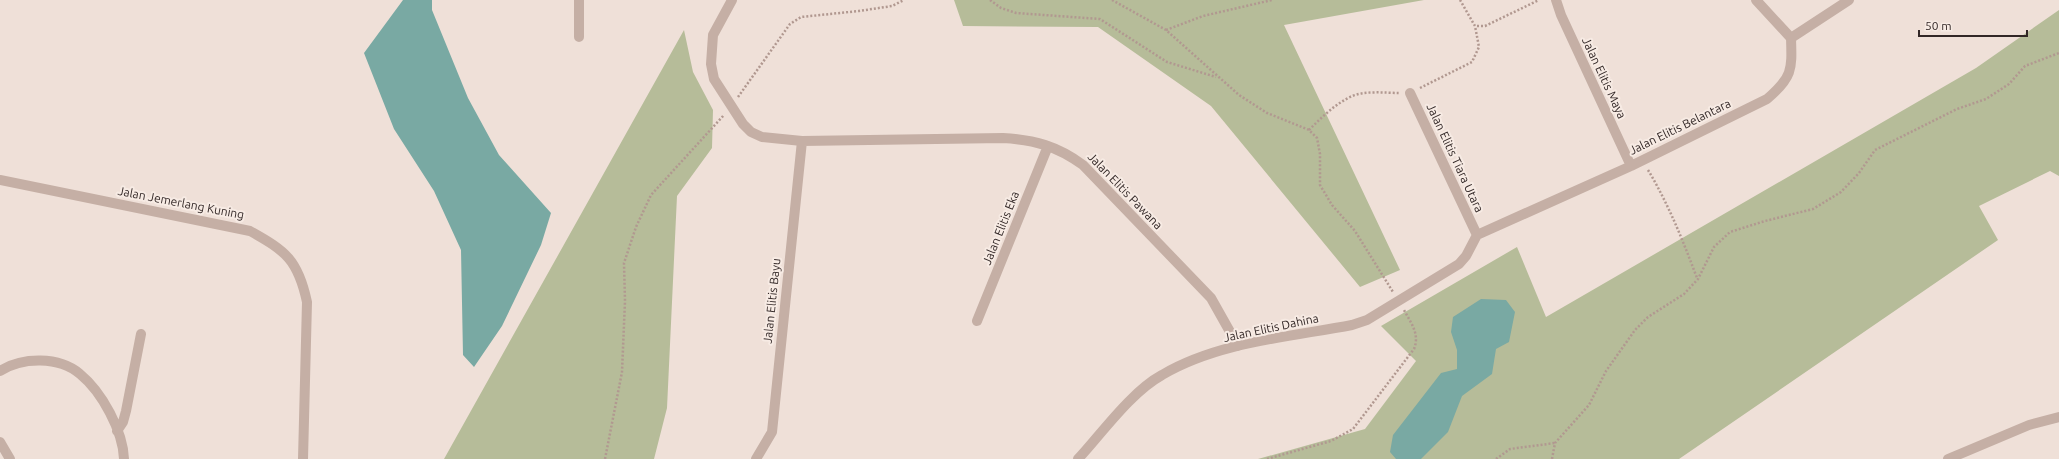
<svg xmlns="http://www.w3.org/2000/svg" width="2059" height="459" viewBox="0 0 2059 459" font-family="Ubuntu,sans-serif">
<rect width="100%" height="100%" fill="#efe0d8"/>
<!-- green -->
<path fill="#b6bc99" d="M954,0H1424L1284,25L1400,270L1360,287L1211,106L1098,27L963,26Z
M2059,10V176L2050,171L1979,206L1998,240L1679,459H1258L1365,429L1416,361L1381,326L1517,247L1546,317L1976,68Z
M684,30L693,72L713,110L712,148L677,196L667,408L654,459H444Z"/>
<!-- water -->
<path fill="#79a9a3" d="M403,0H432V10L468,98L499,155L551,213L541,245L502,326L474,367L463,355L461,250L434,191L394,129L364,53Z
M1481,299L1506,300L1515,312L1509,342L1496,349L1492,374L1462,396L1448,432L1421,459H1396L1390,452L1393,435L1441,373L1457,369V350L1451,332L1453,317Z"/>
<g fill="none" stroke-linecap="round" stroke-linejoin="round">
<!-- path -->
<path stroke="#b19890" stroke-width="2.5" stroke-dasharray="2 2" stroke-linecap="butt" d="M990,0L1001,8L1016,13L1100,19L1167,62L1216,77
M1112,0L1166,30L1239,95L1267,113L1309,130L1317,138L1320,154V185L1332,205L1355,231L1393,292
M1460,0L1475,26H1485L1539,0
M1166,30L1203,16L1272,0
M1420,88L1472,62L1479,47L1475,26
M738,97L790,24L801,17L859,11L892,6L904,0
M1309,130C1321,118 1334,105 1350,97C1364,90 1385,93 1400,93
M1648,170C1669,205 1683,241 1697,278
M605,459L622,372L625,301L624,263L636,227L651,195L724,115
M1267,459L1331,441L1353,429L1414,349C1420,334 1411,323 1404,310
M1496,459L1510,449L1555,443
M1552,459L1555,443L1589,405L1606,371L1635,330L1648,317L1684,294L1698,279L1714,247L1730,232L1765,221L1813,209L1841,192L1859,173L1875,150L1957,109L1986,99L2009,84L2025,66L2059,53"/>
<!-- minor -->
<path stroke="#c5afa5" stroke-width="10" d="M579,0V37
M732,0L713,35L711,64L714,79L743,124L751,132L762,137L802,141L1003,138C1035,140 1057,146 1083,165L1211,298L1238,346
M1556,0L1561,15L1631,166
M1756,0L1791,38
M1410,93L1477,235
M0,180L250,231C286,251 298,260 307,302L303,459
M1477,235L1631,166L1767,99C1793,77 1792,69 1791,38L1849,0
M977,321L1048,146
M0,371C22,357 59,356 80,374C102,392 123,431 124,459
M117,431L123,422L126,411L141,334
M0,442L10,459
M756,459L772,432L802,141
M1078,459C1102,433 1131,392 1162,375C1218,342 1289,337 1352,325L1367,320L1459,264L1466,256L1477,235
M1948,459L2029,425L2059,417"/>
</g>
<g text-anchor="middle" stroke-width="4" stroke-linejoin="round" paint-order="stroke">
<!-- street labels -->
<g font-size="12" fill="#322726" stroke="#f7ebe4">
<text transform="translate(1604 78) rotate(65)" y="4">Jalan Elitis Maya</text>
<text transform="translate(1680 127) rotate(-26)" y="4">Jalan Elitis Belantara</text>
<text transform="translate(1455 158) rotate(65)" y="4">Jalan Elitis Tiara Utara</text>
<text transform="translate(1125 191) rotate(46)" y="4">Jalan Elitis Pawana</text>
<text transform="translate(181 203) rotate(11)" y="4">Jalan Jemerlang Kuning</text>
<text transform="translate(1001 228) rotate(-68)" y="4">Jalan Elitis Eka</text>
<text transform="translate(772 301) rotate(-84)" y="4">Jalan Elitis Bayu</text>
<text transform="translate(1271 328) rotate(-12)" y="4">Jalan Elitis Dahina</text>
</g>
</g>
<!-- scale -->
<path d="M1919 30v6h108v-6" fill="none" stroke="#322726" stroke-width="2"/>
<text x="1925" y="30" font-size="12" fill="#322726" stroke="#f7ebe4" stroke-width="3" paint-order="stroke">50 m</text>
</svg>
